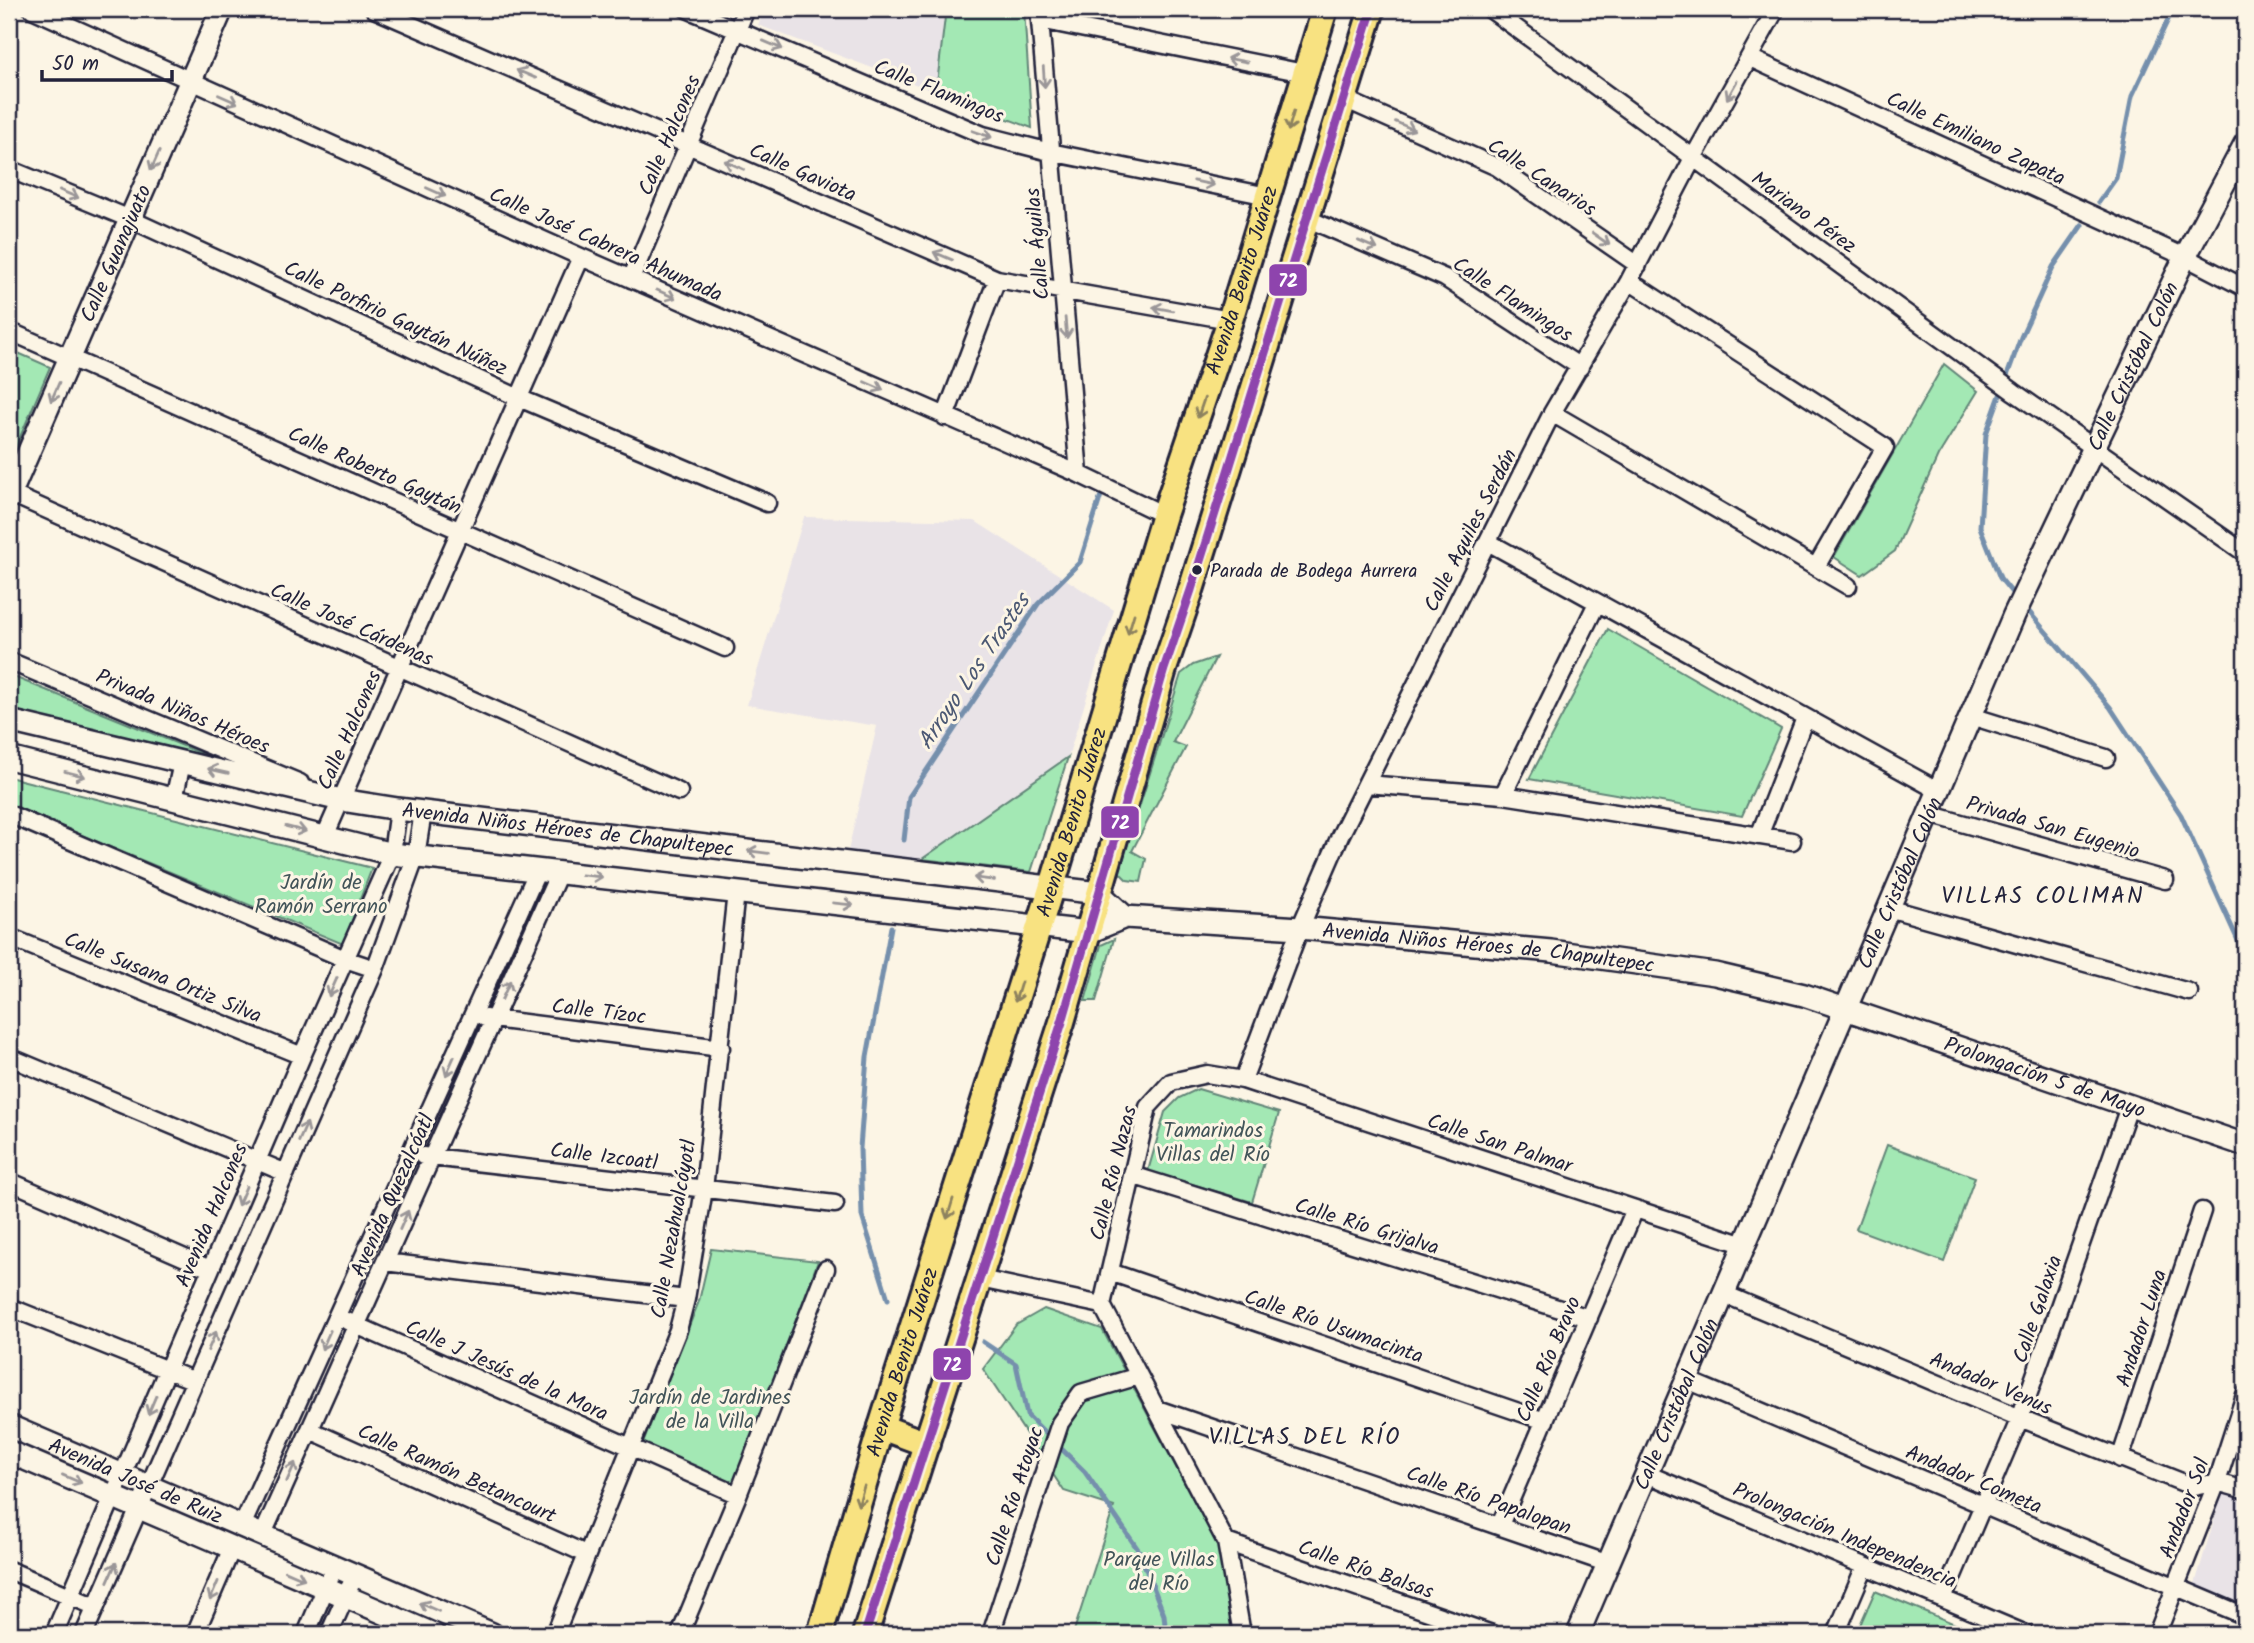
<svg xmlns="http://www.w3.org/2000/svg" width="2254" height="1643" viewBox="0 0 2254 1643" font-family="Kalam,sans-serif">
<rect width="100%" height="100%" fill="#fcf5e5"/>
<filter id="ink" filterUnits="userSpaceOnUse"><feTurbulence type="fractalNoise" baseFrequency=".0143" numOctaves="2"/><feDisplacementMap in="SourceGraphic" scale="14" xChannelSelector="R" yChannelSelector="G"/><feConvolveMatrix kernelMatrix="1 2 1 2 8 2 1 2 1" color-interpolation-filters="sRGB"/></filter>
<g filter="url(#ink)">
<!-- built -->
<path fill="#e9e3e7" d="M765,9H946L936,92L758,25Z
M804,517L975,521L1114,610L1068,757L922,859L848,851L877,726L747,705Z
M2222,1493L2245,1500V1606L2195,1584Z"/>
<!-- green -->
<path fill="#a3e8b4" stroke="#628578" stroke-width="2" d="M946,9H1024L1032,128L936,92Z
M9,349L50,367L9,463Z
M1944,364L1978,391L1938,456L1895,551L1862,575L1834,557Z
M1608,629L1781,729L1742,816L1529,779Z
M1216,657L1173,742L1186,747L1132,851L1146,859L1141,882L1127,880L1119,872L1181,674L1193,665Z
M9,675L225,763L9,712Z
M1068,757L1031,872L922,859Z
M9,777L372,868L343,944L9,805Z
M1114,939L1096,1001H1085L1101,945Z
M1198,1089L1279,1113L1252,1202L1148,1171L1165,1112L1179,1098Z
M1887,1145L1975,1177L1944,1262L1856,1229Z
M711,1249L818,1261L735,1486L642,1446L699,1301Z
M1044,1309L1102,1329L1223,1555L1235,1634H1073L1114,1507L1064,1491L983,1369L1016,1325Z
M1875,1591L1979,1634H1856Z"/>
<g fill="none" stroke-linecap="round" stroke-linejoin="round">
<!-- stream -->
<path stroke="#748fac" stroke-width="5" d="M2099,202L2116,178L2132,96L2173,9
M2017,599L2000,578L1980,527L1986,434L2021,337L2053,267L2082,225
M2024,606L2110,707L2181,815L2245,956
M904,840L909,797L1038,604L1080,562L1102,492
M888,1299L862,1216L860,1148L867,1057L891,927
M983,1342L1016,1364L1027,1415L1085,1472L1139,1551L1164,1615L1166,1634"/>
<!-- street casing -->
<g stroke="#22223b" stroke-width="21">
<path id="street" d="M32,9L581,257L1079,474L1164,515
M374,9L997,279L1230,320
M687,9L983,135L1050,152L1268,196
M1039,9L1079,474
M1490,9L2014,392L2245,553
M1040,20L1304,73
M1750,58L2185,257L2245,288
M1342,98L1497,167L1638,265
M9,169L130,219L519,398L767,503
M1306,218L1445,278L1580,367
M631,279L746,9
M1629,281L1885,447L1816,567
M9,331L725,648
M1552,413L1848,586
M945,417L997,279
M9,493L679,792
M1488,542L1939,791
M9,661L300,783
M1971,716L2106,758
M1366,784L1503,795L1792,841
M1503,795L1597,603
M174,799L182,763
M9,814L345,959L375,969
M1929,814L2165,880
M325,836L581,257
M1759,836L1805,718
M1888,908L2189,992
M9,937L302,1056
M485,1018L721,1048
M9,1057L286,1173
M1243,1080L1300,928L1340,836L1552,413L1629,281L1693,158L1776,9
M423,1156L835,1204
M1132,1175L1589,1318
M9,1181L210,1269
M385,1262L686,1299
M1110,1272L1545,1421
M980,1279L1102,1305
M1724,1294L2020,1418L2194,1487L2217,1482L2245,1490
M1102,1305L1148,1107L1171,1082L1207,1074L1243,1080L1745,1245
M1102,1305L1226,1542L1242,1634
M9,1307L195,1381
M347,1321L738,1495
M1687,1380L2245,1616
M1157,1409L1609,1564
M310,1430L586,1554
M2120,1459L2202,1211
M1647,1474L2026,1634
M1500,1525L1635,1209
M242,1526L538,870
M263,1534L559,873
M1226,1542L1492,1634
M9,1570L96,1607
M1943,1599L2020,1418L2129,1107
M54,1634L302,1056L392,854L398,809
M84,1634L375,969L416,856L423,812
M195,1634L232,1548
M306,1634L330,1578
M329,1634L355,1575
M555,1634L678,1330L686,1299L704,1189L736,892
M680,1634L738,1495L826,1269
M991,1634L1060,1423L1081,1393L1139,1376
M1836,1634L1865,1566
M2157,1634L2217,1482L2245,1395"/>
</g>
<!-- secondary casing -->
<g stroke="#22223b" stroke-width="26">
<g id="secondary">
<path id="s1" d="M9,497L222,9"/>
<path id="s2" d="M9,721L341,800L398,809L1099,893L1125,917"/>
<path id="s3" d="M9,758L392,854L1089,932L1125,917L1300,928L1551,951L1715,974L1804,995L2245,1145"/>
<path id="s4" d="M9,1426L492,1634"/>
<path d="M9,1452L433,1634"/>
<path id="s5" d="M1578,1634L2014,615L2185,257L2245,144"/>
</g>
</g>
<!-- primary casing -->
<g stroke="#22223b" stroke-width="30">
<g id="primary">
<path d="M881,1427L927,1444"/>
<path id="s6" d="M820,1634L881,1427L1055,876L1164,515L1230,320L1325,9"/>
<path d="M865,1634L1062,1022L1164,669L1191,590L1372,9"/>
</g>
</g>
<!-- street -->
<use href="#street" stroke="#fcf5e5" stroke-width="16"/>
<!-- secondary -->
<use href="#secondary" stroke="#fcf5e5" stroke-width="21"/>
<!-- primary -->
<use href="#primary" stroke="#f8e281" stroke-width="24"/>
<!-- bus-1 casing -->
<g stroke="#fcf5e5" stroke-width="14">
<path id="bus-1" d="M865,1634L1062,1022L1164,669L1191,590L1372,9"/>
</g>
<!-- bus-1 -->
<use href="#bus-1" stroke="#8e44ad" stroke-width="9"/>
</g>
<!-- one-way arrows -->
<defs><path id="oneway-shaft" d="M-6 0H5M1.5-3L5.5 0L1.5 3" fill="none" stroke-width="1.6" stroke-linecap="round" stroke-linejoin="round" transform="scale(1.75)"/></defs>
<g stroke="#9a9698">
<use href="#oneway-shaft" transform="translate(773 45) rotate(23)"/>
<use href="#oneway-shaft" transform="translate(1237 60) rotate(-169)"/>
<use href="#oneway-shaft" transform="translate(526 74) rotate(-157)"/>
<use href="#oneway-shaft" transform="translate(1044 77) rotate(86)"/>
<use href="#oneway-shaft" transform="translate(1732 90) rotate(119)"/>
<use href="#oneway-shaft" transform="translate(228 99) rotate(24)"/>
<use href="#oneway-shaft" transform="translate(1405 126) rotate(24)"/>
<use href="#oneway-shaft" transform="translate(982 134) rotate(19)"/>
<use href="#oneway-shaft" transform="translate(155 161) rotate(114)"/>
<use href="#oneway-shaft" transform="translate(734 165) rotate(-156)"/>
<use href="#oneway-shaft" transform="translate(1204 183) rotate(12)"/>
<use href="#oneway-shaft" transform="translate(436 192) rotate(24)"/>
<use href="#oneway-shaft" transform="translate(69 194) rotate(23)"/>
<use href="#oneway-shaft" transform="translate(1601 239) rotate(35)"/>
<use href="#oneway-shaft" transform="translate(1368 245) rotate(23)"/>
<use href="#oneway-shaft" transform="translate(943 256) rotate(-157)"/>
<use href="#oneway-shaft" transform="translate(666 294) rotate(24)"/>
<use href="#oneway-shaft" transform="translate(1163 309) rotate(-170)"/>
<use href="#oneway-shaft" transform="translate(1066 328) rotate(85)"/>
<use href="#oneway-shaft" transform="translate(874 386) rotate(24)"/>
<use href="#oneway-shaft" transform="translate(55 392) rotate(114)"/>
<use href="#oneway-shaft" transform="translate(218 771) rotate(-167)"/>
<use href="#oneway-shaft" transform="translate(75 774) rotate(14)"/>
<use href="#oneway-shaft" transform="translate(296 829) rotate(14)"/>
<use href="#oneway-shaft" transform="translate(758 852) rotate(-173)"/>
<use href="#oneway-shaft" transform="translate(592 876) rotate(6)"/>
<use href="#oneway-shaft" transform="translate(984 879) rotate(-173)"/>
<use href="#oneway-shaft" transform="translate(843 904) rotate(6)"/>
<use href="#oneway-shaft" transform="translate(333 987) rotate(114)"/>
<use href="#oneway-shaft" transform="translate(506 990) rotate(-66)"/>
<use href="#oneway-shaft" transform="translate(450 1066) rotate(114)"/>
<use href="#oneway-shaft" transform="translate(303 1132) rotate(-66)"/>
<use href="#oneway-shaft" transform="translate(242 1196) rotate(113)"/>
<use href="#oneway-shaft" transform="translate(404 1220) rotate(-66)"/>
<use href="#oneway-shaft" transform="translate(326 1340) rotate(114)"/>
<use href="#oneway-shaft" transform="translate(212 1341) rotate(-66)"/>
<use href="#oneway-shaft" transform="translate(152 1405) rotate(113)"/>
<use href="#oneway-shaft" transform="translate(291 1472) rotate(-66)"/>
<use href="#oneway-shaft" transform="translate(72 1479) rotate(23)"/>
<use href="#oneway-shaft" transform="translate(112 1572) rotate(-66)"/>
<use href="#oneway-shaft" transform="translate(295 1575) rotate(23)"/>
<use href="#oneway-shaft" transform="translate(214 1591) rotate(113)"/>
<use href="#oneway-shaft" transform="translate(429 1607) rotate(-156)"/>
</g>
<g stroke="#8d825e">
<use href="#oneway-shaft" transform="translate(1291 121) rotate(106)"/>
<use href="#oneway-shaft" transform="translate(1201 408) rotate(109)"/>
<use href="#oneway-shaft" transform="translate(1131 624) rotate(107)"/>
<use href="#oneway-shaft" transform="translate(1018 992) rotate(107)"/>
<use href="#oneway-shaft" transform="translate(950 1209) rotate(107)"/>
<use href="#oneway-shaft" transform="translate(861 1496) rotate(107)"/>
</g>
</g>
<!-- markers -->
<circle fill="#22223b" stroke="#fcf5e5" stroke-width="2.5" cx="1197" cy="570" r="6"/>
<g text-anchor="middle" stroke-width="6" stroke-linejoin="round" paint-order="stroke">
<!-- bus labels -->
<g font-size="19" fill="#22223b" stroke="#fcf5e5" text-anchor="start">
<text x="1210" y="577">Parada de Bodega Aurrera</text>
</g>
<!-- street labels -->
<g font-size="21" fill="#22223b" stroke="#fcf5e5">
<text transform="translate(939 91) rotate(22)" y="7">Calle Flamingos</text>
<text transform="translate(669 135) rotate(-67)" y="7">Calle Halcones</text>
<text transform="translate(1976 138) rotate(25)" y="7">Calle Emiliano Zapata</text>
<text transform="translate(803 172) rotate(24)" y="7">Calle Gaviota</text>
<text transform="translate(1542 177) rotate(33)" y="7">Calle Canarios</text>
<text transform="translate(1804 212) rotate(36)" y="7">Mariano Pérez</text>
<text transform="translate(606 244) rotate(24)" y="7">Calle José Cabrera Ahumada</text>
<text transform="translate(1037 244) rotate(-95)" y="7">Calle Águilas</text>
<text dy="7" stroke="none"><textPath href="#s1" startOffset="266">Calle Guanajuato</textPath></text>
<text dy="7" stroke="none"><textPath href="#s6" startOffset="1418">Avenida Benito Juárez</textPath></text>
<text transform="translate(1513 299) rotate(33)" y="7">Calle Flamingos</text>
<text transform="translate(396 318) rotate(25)" y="7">Calle Porfirio Gaytán Núñez</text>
<text dy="7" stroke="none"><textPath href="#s5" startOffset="1384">Calle Cristóbal Colón</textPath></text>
<text transform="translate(375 470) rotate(24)" y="7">Calle Roberto Gaytán</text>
<text transform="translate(1470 530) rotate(-63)" y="7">Calle Aquiles Serdán</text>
<text transform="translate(352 624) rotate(24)" y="7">Calle José Cárdenas</text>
<text transform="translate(183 711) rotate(23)" y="7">Privada Niños Héroes</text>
<text transform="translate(349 730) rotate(-66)" y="7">Calle Halcones</text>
<text dy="7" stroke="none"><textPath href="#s6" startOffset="850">Avenida Benito Juárez</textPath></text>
<text transform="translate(2053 827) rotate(16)" y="7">Privada San Eugenio</text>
<text dy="7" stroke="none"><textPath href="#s2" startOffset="570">Avenida Niños Héroes de Chapultepec</textPath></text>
<text dy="7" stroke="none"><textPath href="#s5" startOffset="817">Calle Cristóbal Colón</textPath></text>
<text dy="7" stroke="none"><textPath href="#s3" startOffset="1500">Avenida Niños Héroes de Chapultepec</textPath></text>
<text transform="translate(163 977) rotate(22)" y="7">Calle Susana Ortiz Silva</text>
<text transform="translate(599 1011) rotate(7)" y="7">Calle Tízoc</text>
<text dy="7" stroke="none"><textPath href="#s3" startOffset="2074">Prolongación 5 de Mayo</textPath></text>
<text transform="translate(1500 1143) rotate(18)" y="7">Calle San Palmar</text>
<text transform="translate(604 1156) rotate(7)" y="7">Calle Izcoatl</text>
<text transform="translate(1113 1173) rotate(-76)" y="7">Calle Río Nazas</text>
<text transform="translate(392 1195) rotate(-66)" y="7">Avenida Quezalcóatl</text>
<text transform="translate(211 1215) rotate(-67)" y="7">Avenida Halcones</text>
<text transform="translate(1367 1226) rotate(17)" y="7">Calle Río Grijalva</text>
<text transform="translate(673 1229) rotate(-80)" y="7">Calle Nezahualcóyotl</text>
<text transform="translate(2037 1309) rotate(-71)" y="7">Calle Galaxia</text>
<text transform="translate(1334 1326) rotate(19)" y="7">Calle Río Usumacinta</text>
<text transform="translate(2141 1328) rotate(-72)" y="7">Andador Luna</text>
<text transform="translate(1548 1359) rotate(-67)" y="7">Calle Río Bravo</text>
<text dy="7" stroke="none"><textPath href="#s6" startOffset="284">Avenida Benito Juárez</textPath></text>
<text transform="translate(507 1370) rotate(24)" y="7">Calle J Jesús de la Mora</text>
<text transform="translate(1991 1383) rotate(23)" y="7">Andador Venus</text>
<text dy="7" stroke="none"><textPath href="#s5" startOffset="250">Calle Cristóbal Colón</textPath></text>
<text transform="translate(457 1473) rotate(24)" y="7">Calle Ramón Betancourt</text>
<text transform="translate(1974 1479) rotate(23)" y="7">Andador Cometa</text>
<text dy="7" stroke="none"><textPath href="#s4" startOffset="138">Avenida José de Ruiz</textPath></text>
<text transform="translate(1014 1496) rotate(-72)" y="7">Calle Río Atoyac</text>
<text transform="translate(1489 1500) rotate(19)" y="7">Calle Río Papalopan</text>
<text transform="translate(2184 1508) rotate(-69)" y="7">Andador Sol</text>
<text transform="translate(1845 1535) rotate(23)" y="7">Prolongación Independencia</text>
<text transform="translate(1366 1569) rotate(19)" y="7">Calle Río Balsas</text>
</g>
<!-- park labels -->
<g font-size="21" fill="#425459" stroke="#fcf5e5">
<text x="321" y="889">Jardín de<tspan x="321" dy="24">Ramón Serrano</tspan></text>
<text x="1213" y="1137">Tamarindos<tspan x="1213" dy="24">Villas del Río</tspan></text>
<text x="710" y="1404">Jardín de Jardines<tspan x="710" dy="24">de la Villa</tspan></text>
<text x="1159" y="1566">Parque Villas<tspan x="1159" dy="24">del Río</tspan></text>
</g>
<!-- water labels -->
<g font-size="23" font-style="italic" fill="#4b5873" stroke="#fcf5e5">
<text transform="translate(973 671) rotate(-56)" y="8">Arroyo Los Trastes</text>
</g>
<!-- neighbourhood labels -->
<g font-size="23" letter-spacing="2" fill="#22223b" stroke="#fcf5e5">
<text x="2043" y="903">VILLAS COLIMAN</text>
<text x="1305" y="1444">VILLAS DEL RÍO</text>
</g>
</g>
<g stroke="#fcf5e5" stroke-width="2.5">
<rect x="1268" y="263" width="40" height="34" rx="7" fill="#8e44ad"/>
<rect x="1100" y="805" width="40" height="34" rx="7" fill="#8e44ad"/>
<rect x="932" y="1347" width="40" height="34" rx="7" fill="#8e44ad"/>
</g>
<g font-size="19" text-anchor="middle" font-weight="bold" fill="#fff">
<text x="1288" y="287">72</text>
<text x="1120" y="829">72</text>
<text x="952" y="1371">72</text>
</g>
<!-- margin -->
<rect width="2254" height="1643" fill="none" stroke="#fcf5e5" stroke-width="35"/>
<rect x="18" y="18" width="2219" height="1608" fill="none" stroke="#22223b" stroke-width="2.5" filter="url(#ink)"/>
<!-- scale -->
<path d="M42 70v10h130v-10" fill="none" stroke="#22223b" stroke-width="3.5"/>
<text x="52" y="70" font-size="21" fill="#22223b" stroke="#fcf5e5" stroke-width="5" paint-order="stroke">50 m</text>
</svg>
